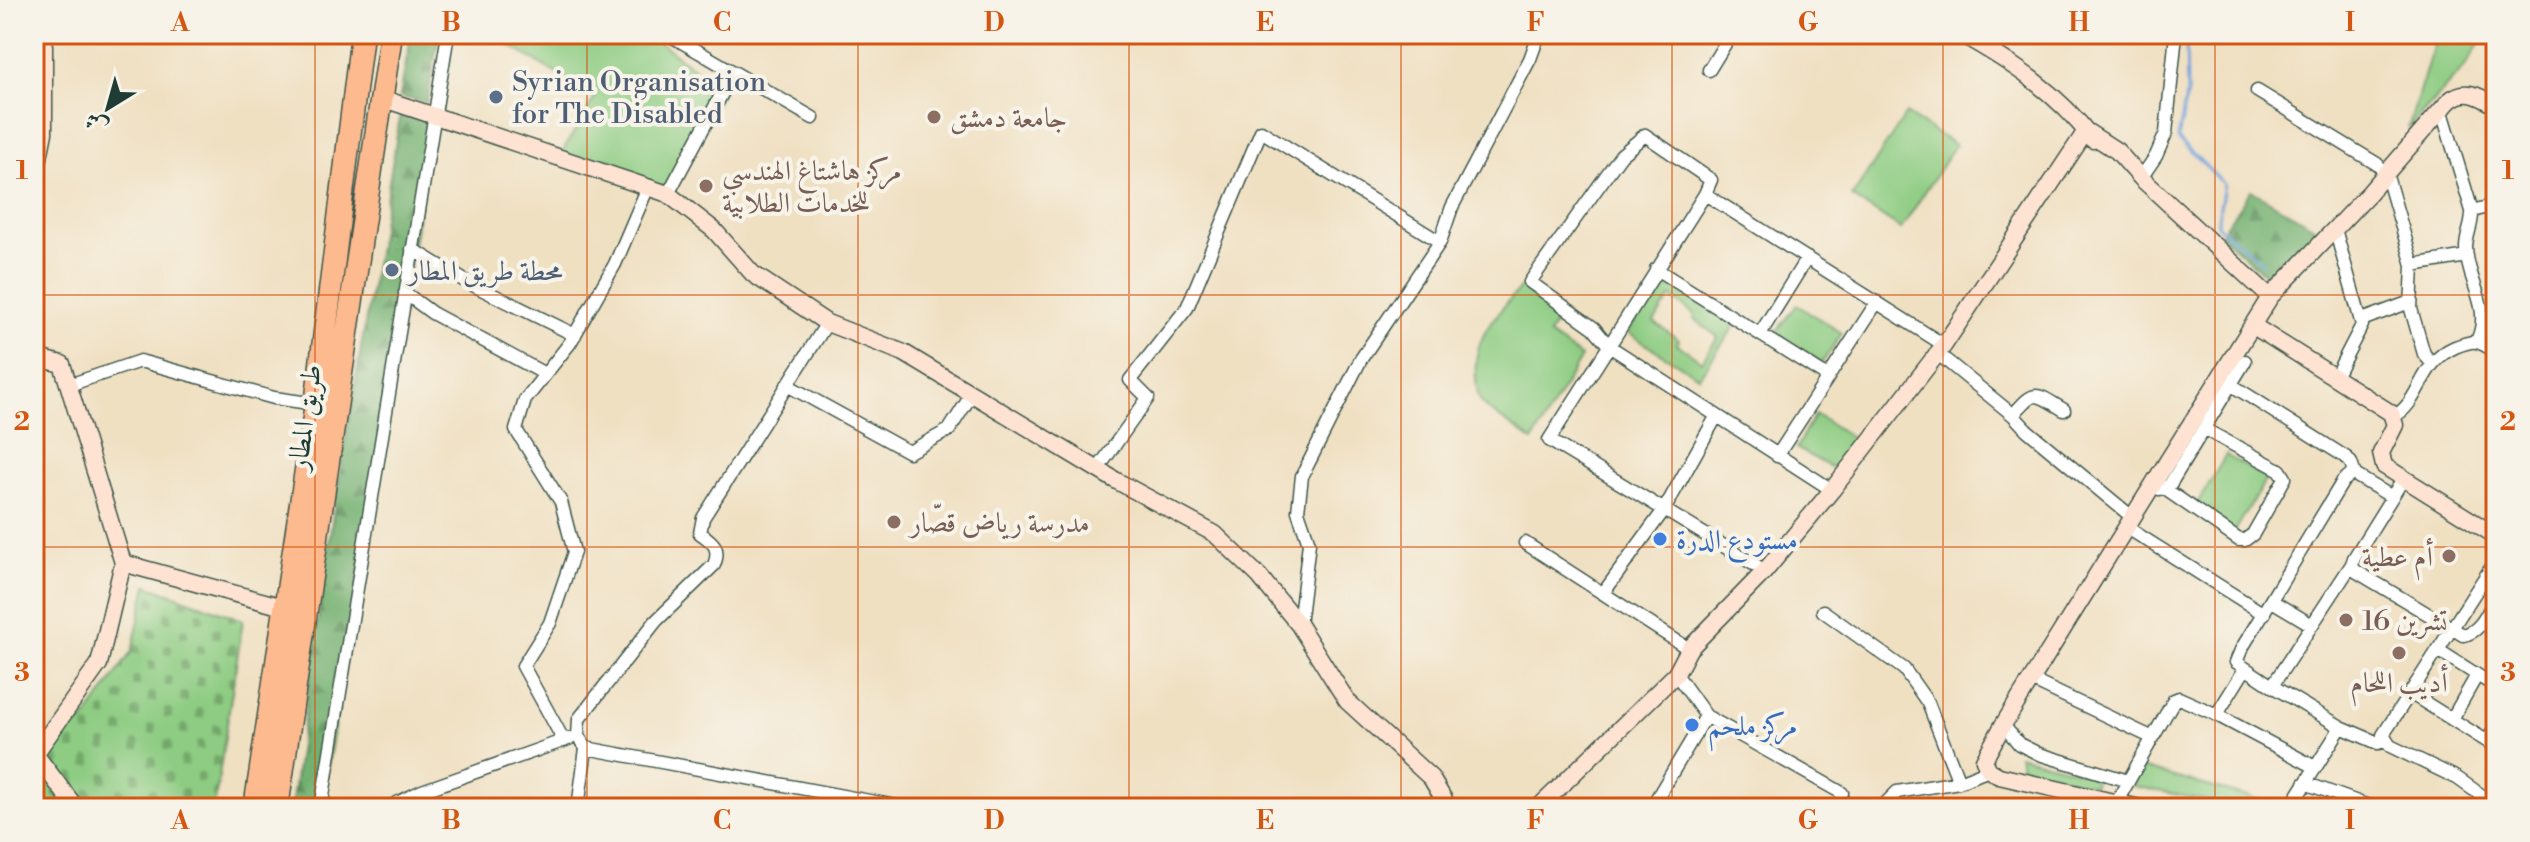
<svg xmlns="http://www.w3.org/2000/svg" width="2530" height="842" viewBox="0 0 2530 842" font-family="'Libre Bodoni',Amiri,serif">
<defs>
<pattern id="forest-firs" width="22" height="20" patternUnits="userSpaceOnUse" patternTransform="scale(2)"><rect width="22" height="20" fill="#72b070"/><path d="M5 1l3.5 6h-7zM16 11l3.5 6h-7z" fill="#5d905d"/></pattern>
<pattern id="cemetery-stones" width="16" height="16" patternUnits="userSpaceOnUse" patternTransform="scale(2)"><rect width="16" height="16" fill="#8dcc82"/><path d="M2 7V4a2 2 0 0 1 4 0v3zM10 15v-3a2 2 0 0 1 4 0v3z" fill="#73a76b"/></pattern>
</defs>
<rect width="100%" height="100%" fill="#f7f3e8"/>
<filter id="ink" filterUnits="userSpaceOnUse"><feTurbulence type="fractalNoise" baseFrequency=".0125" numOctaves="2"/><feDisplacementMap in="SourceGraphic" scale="16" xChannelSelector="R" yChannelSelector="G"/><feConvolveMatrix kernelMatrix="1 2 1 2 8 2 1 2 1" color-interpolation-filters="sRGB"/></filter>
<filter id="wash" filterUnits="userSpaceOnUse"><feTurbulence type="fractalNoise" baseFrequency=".006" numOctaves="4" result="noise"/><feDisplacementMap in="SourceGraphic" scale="32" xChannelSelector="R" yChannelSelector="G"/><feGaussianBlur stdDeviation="1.8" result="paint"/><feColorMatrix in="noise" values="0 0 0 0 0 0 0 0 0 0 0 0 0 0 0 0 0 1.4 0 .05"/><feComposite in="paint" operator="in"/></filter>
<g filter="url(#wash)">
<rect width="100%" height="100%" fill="#f0e0c2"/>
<!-- forest -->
<path fill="url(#forest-firs)" stroke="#487652" stroke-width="2" d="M411,34H439L427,102L400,97Z
M402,105L434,115L321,808H291L334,508Z
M2251,190L2321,231L2307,246L2284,281L2267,276L2220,234Z"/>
<!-- cemetery -->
<path fill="url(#cemetery-stones)" stroke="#56845b" stroke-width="2" d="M147,585L243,620L214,808H34V748L84,721L132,651Z"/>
<!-- park -->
<path fill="#8dcc82" stroke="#56845b" stroke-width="2" fill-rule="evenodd" d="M491,34H648L723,90L668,194L559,157L595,97Z
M2437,34H2485L2466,65L2408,129Z
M1906,114L1955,145L1901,229L1852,197Z
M1663,278L1736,324L1699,377L1628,333ZM1671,297L1695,315L1694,319L1718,337L1702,361L1677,344L1679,340L1654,322Z
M1521,287L1560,315L1549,335L1581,357L1533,441C1520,431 1491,414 1482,403C1478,398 1476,386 1476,379C1472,337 1495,317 1521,287Z
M1797,305L1842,333L1822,363L1776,332Z
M1815,414L1863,445L1847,464L1830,467L1796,448Z
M2226,455L2266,479L2234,533L2194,509Z
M2019,755L2095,776L2094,785L2022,769Z
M2141,768L2277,805L2276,808H2244L2132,786Z"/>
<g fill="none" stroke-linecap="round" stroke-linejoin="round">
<!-- stream -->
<path stroke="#72a2dc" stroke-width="3" d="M2186,34L2187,92L2178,139L2224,184L2217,225L2263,263"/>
</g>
</g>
<g filter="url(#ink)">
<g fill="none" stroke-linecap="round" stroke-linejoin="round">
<!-- street casing -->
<g stroke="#3e5549" stroke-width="15">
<path id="street" d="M668,34L813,118
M1709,70L1731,34
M2257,91L2377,164L2386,173L2413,265L2411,309L2424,354L2432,363
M2441,108L2472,211C2473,224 2466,235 2466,248C2467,282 2493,307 2477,341
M2141,178L2156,156L2166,133L2176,34
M668,194L733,73
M1705,194L1711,180L1645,135L1621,155L1530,282L1594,328L1609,346L1705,194L1944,345
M2472,211L2496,205
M412,249L465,281L575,335
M2413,265L2467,256
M1656,269L1828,377
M405,293L432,313L545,374
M2362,320L2410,302
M1760,334L1807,258
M1937,353L2013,415L2027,430L2132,517
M2219,377L2347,458L2351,463L2355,475L2392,497
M2335,377L2362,325L2335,229
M69,385L140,361L274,398L316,404
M787,385L909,452L949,430L972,394
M2013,415C2036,388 2035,393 2064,410
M2393,417C2422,402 2418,363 2455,347C2475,339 2478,340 2496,352
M1777,456L1877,302
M1097,470L1148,398L1130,380L1187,308L1261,131L1440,242
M2403,479L2354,558L2352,564L2354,570L2463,635C2481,632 2487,613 2496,598
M2159,489L2169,486L2245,361
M2165,489L2239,540H2245L2253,534L2285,478L2280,470L2204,429
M2126,527L2264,614
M1525,543L1689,649
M2496,560L2383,735L2390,746L2457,778L2488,800L2493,801L2496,799
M1765,571L1549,440L1609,346L1832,490
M1604,592L1664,510L1716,417
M2272,601L2312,625
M1823,611L1904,669L1928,703L1959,782
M1299,625L1309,543L1298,511L1302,476L1361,359L1440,242L1452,207L1530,59L1539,34
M2438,650L2496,687
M1676,674L1706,716L1842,793
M2031,680L2153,738
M2272,686L2352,564
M2410,693L2496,747
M2215,714L2315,767
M2452,719L2477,675
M2003,725L2019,744L2039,754L2128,781
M2341,727L2378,743L2385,740
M564,741L523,666L550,623L574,552L561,502L516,430L525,400L570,343L615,264L648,187
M2487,741L2496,727
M586,748L907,808
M2305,783L2374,808
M2116,803L2174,700L2179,698L2215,714L2219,711L2245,669
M321,808L448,34
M387,808L422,791L571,738
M578,808L586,748L578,736L579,719L656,621L714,565C721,548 713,542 700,533L703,518L827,323
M1651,808L1706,716
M1881,808L1897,792L1959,782L1989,770
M2290,808L2341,727L2272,686L2236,662L2242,648L2343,481L2354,472"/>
</g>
<!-- secondary casing -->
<g stroke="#3e5549" stroke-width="19">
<path id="secondary" d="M1961,34C2011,62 2058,93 2093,140
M381,98L668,194L714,230L753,274L827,323L904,353L1115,480L1215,534L1259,576L1299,625L1347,701L1431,778L1449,808
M2086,131L2117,151L2141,178L2270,297
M34,183L44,133V34
M2252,325L2391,413L2395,425L2381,453L2384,466L2496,536
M34,357L62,364L123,563L99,664L35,754L34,753
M123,563L283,607
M35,754L76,808
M1538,808L1676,674L1689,649L1765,571L1832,490L1944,345L2086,131
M2140,808L1999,776L1989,770L1984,760L2003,725L2270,297L2369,193L2449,101C2465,87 2480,96 2496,106"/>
</g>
<!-- highway casing -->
<g stroke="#3e5549" stroke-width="25">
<path id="highway" d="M255,808L316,404L362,34
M277,808L391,34"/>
</g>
<!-- street -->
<use href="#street" stroke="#fff" stroke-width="12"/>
<!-- secondary -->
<use href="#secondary" stroke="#fee3d2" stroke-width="16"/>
<!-- highway -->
<use href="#highway" stroke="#fcba8e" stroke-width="22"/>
</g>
</g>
<!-- grid -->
<path fill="none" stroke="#d45610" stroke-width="2" stroke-opacity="0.55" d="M315,34V808M587,34V808M858,34V808M1129,34V808M1401,34V808M1672,34V808M1943,34V808M2215,34V808M34,295H2496M34,547H2496"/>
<!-- markers -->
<g fill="#5c6f8a" stroke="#f7f3e8" stroke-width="3">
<circle cx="496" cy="97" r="8"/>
<circle cx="392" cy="270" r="8"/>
</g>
<g fill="#8d6e63" stroke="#f7f3e8" stroke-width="3">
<circle cx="934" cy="117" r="8"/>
<circle cx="706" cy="186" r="8"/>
<circle cx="894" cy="522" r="8"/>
<circle cx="2449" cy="556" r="8"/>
<circle cx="2346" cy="620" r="8"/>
<circle cx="2399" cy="653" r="8"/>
</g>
<g fill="#3f7fe0" stroke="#f7f3e8" stroke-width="3">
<circle cx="1660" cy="539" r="8"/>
<circle cx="1692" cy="725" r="8"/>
</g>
<g text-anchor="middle" stroke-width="8" stroke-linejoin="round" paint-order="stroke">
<!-- service labels -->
<g font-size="28" fill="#4e5e75" stroke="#f7f3e8" text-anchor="start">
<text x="512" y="91">Syrian Organisation<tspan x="512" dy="32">for The Disabled</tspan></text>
<text x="408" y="280">محطة طريق المطار</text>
</g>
<!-- education labels -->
<g font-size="28" fill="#785e54" stroke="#f7f3e8" text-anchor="start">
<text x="950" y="127">جامعة دمشق</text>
<text x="722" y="180">مركز هاشتاغ الهندسي<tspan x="722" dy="32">للخدمات الطلابية</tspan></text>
<text x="910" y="532">مدرسة رياض قصّار</text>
<text x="2433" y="566" text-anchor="end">أم عطية</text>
<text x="2362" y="630">16 تشرين</text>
<text x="2399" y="692" text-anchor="middle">أديب اللحام</text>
</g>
<!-- street labels -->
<g font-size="28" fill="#1f3d34" stroke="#f7f3e8">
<text transform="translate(304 417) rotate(-82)" y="10">طريق المطار</text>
</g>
<!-- shop labels -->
<g font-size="28" fill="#366cbe" stroke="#f7f3e8" text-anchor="start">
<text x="1676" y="549">مستودع الدرة</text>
<text x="1708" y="735">مركز ملحم</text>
</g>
</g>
<!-- margin -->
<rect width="2530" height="842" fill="none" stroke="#f7f3e8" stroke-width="88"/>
<!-- north arrow -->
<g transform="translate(108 108) rotate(217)" stroke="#f7f3e8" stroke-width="6" paint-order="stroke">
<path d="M0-6L14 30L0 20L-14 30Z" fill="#1f3d34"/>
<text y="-12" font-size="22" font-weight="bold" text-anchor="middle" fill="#1f3d34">ش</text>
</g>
<rect x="44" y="44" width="2442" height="754" fill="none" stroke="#d45610" stroke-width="3"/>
<g font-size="26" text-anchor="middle" font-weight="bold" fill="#d45610">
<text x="180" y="31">A</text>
<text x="451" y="31">B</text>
<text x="722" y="31">C</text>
<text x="994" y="31">D</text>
<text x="1265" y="31">E</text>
<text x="1536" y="31">F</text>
<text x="1808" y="31">G</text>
<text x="2079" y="31">H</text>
<text x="2350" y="31">I</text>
<text x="22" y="179">1</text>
<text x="2508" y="179">1</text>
<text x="22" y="430">2</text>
<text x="2508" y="430">2</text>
<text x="22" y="681">3</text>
<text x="2508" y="681">3</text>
<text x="180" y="829">A</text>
<text x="451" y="829">B</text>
<text x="722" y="829">C</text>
<text x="994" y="829">D</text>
<text x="1265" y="829">E</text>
<text x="1536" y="829">F</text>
<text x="1808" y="829">G</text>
<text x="2079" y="829">H</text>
<text x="2350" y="829">I</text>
</g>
</svg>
